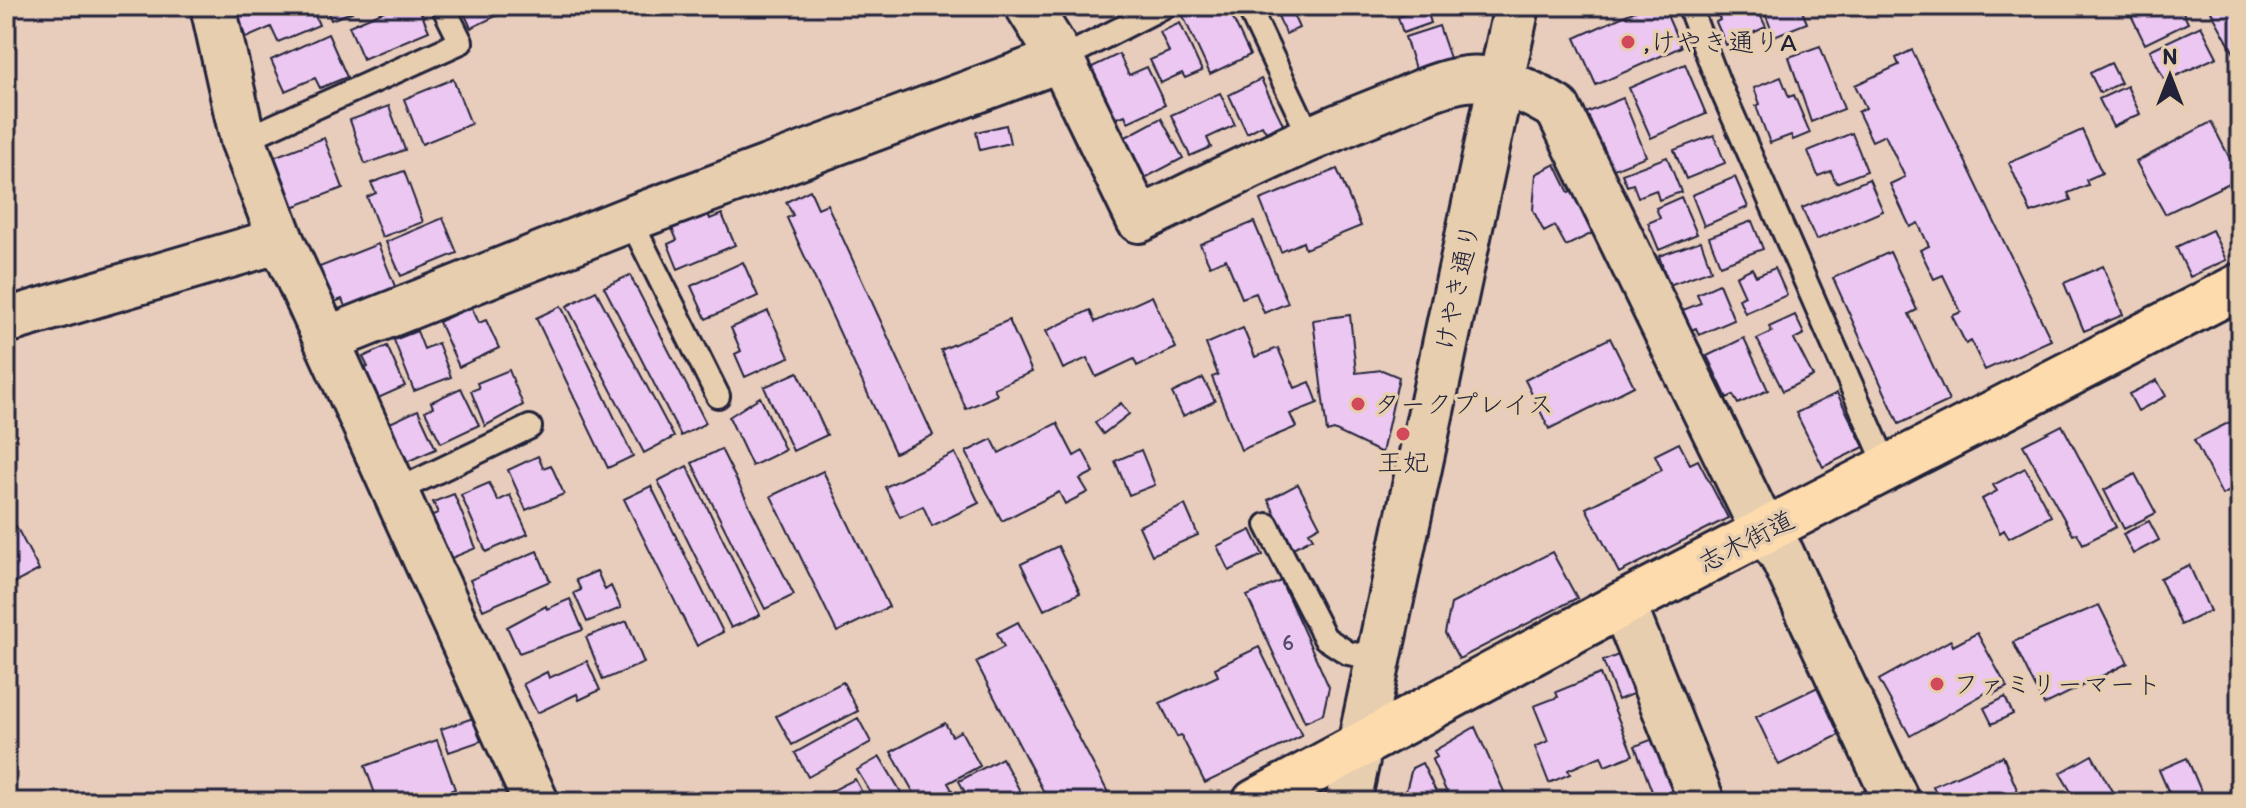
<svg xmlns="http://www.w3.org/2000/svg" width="2246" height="808" viewBox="0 0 2246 808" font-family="Itim,'Klee One',sans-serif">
<rect width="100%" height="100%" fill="#e8cdbc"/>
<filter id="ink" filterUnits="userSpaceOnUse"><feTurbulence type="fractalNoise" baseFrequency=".0125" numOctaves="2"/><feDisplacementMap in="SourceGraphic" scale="16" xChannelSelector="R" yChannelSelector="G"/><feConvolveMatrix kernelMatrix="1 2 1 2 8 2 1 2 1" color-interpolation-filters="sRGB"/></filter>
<g filter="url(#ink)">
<!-- building -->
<path fill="#ebc7f2" stroke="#22223b" stroke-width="2" d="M253,6H311L319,25L278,42L271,27L246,38L236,13Z
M325,6H352L349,7L352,12L331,20Z
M396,6H418L429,31L363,59L349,26Z
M461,6H514L515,7L471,28Z
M1204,6H1227L1250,55L1210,74L1183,16Z
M1646,6H1663L1681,47L1596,85L1575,38Z
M1729,6H1756L1766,27L1726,45L1716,22L1720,20L1717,12Z
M1762,6H1800L1807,23L1774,36Z
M2135,6H2180L2188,23L2145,44L2128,9Z
M2208,6H2240V64Z
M1426,7L1431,23L1403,33L1398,17Z
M1291,10L1299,28L1286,34L1278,16Z
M1180,23L1202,71L1185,78L1182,73L1161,83L1150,60L1169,52L1160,32Z
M1439,26L1453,67L1418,78L1405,37Z
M2201,26L2217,57L2165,81L2150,50Z
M328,34L347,77L320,88L315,78L285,91L271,60Z
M1820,46L1844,109L1811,122L1789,57Z
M1912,50L2051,340L1985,370L1971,341L1966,344L1952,316L1961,312L1943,275L1934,279L1920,250L1929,246L1918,223L1910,227L1890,184L1905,177L1885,135L1872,141L1858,112L1866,108L1855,85L1899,65L1896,58Z
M1119,54L1129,75L1147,67L1165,105L1128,122L1125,115L1112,120L1088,69Z
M2111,63L2121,83L2100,93L2090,73Z
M1685,64L1706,114L1651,138L1629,88Z
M1781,77L1789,97L1794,95L1810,133L1793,140L1791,135L1770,143L1756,106L1760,104L1754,88Z
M453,79L471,124L422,144L404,99Z
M1261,79L1283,124L1266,132L1262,125L1247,133L1229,95Z
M2127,86L2140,114L2113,127L2099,99Z
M1220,93L1235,125L1207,138L1211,147L1190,156L1171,115Z
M1623,98L1646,156L1609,171L1586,113Z
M389,106L405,150L365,164L350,120Z
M1161,118L1183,158L1143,179L1122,139Z
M2211,122L2240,178L2165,214L2136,162Z
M1006,125L1010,143L980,150L976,132Z
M2082,130L2102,173L2086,180L2088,185L2068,193L2071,200L2031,213L2009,163Z
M1852,133L1867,171L1836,183L1831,171L1818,176L1808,151Z
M1714,135L1725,163L1686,179L1674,150Z
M324,138L343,188L290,208L271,158Z
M1667,157L1681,192L1659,200L1656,190L1638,197L1633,184L1627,186L1622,174Z
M1555,164L1569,193L1579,188L1599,230L1566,246L1555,226L1544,232L1533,210L1536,174Z
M1337,169L1361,226L1305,249L1303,242L1281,252L1260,200Z
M404,171L423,222L382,237L367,197L376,193L371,183Z
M1735,177L1748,207L1704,226L1692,195Z
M1869,179L1883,211L1816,240L1802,208Z
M810,190L818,208L827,204L933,435L895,453L787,218L793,215L786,202Z
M1681,197L1697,234L1659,250L1648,223L1660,218L1656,208Z
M707,211L710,219L722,214L735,245L678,269L668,244L677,240L671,226Z
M443,218L457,253L401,276L386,242Z
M1752,221L1763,249L1720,265L1709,237Z
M1254,222L1288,303L1264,313L1256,293L1242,298L1226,259L1210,266L1200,244Z
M2212,230L2226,260L2190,277L2176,247Z
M1701,241L1711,270L1669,285L1659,256Z
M378,244L396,289L346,309L342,299L327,305L312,270Z
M1890,252L1917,310L1909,314L1949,401L1899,424L1833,278Z
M743,262L758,296L706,319L691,286Z
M2103,266L2123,315L2084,331L2064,283Z
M1752,268L1756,276L1775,268L1787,295L1745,313L1739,299L1745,296L1736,276Z
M630,275L706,423L681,436L604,287Z
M1719,284L1734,320L1699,335L1696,328L1691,330L1683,310L1701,303L1697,294Z
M596,291L674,437L644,453L567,306Z
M1152,296L1176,348L1137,366L1134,359L1096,377L1087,358L1063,369L1046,331L1090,310L1095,322Z
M471,306L479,323L486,320L499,348L459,367L439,322Z
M561,306L633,456L608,468L536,318Z
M768,311L789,357L745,377L735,354L741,351L731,328Z
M1350,315L1356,373L1382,370L1399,377L1382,453L1334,430L1327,432L1313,320Z
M1795,315L1804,334L1794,339L1813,376L1783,391L1757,339L1772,332L1769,327Z
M1009,320L1032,372L994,388L997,395L966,409L941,350Z
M1243,328L1255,357L1278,348L1295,388L1310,382L1318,403L1290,414L1296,427L1241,450L1212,377L1218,375L1206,344Z
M417,331L424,349L438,343L451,377L414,391L394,340Z
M1610,338L1634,386L1549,429L1525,380Z
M1744,338L1768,390L1738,404L1733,395L1727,398L1707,356Z
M387,346L405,386L367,403L354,374L368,367L363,357Z
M509,370L523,405L485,426L471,391L479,388L477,383Z
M798,372L827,435L793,451L764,387Z
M1203,378L1215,401L1183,416L1172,393Z
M2157,380L2166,396L2138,411L2129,394Z
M461,388L479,425L441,443L425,411L433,407L431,402Z
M1837,393L1864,447L1823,467L1796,413Z
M760,397L785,450L752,466L729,417Z
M1121,403L1129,414L1103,434L1095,423Z
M418,410L436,449L395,467L380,434L393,428L390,423Z
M2240,417V486L2222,495L2194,440Z
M1057,423L1074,456L1083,451L1094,472L1080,479L1088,492L1065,504L1059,492L1002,521L966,452L992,439L999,453Z
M2062,425L2116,527L2083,544L2077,533L2073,535L2023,445Z
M1679,443L1690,464L1698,460L1728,518L1619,573L1586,508L1662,470L1655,455Z
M721,449L794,595L765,609L692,463Z
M1141,450L1155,485L1129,495L1115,461Z
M955,453L979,503L932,526L923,506L900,517L885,487Z
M538,456L543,468L551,465L564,494L526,510L508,470Z
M687,466L760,615L731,628L658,481Z
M2025,468L2051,516L2009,538L2004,530L2000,533L1982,499L1997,491L1993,485Z
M823,471L889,607L837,632L771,496Z
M2135,474L2156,513L2124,529L2104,490Z
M489,483L498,501L510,495L528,534L486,552L461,495Z
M1298,484L1320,526L1309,532L1313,538L1293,548L1268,500Z
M651,486L723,632L697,646L624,499Z
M454,494L476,548L442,562L430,516L438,513L433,502Z
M1185,505L1198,535L1152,555L1139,526Z
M2149,521L2159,540L2133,554L2123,534Z
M16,526L39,570L11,585L6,575V531Z
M1251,530L1263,555L1229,571L1217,546Z
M1058,546L1080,593L1044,610L1021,564Z
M537,551L550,581L483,610L470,580Z
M1552,552L1577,598L1459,659L1445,633L1451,604Z
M2189,565L2210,611L2181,625L2160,578Z
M597,571L605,590L611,586L621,608L587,622L574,593L581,590L576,580Z
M1281,581L1329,687L1323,714L1305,722L1247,596Z
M570,599L583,630L519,653L507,627L546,606L547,609Z
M2099,605L2128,663L2044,705L2013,642Z
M627,621L644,663L603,680L586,637Z
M1018,622L1113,802H1049L976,662L1004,647L997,633Z
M1977,633L2007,687L1993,694L1991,690L1910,736L1879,680L1951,640L1953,646Z
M1259,647L1302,736L1205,783L1181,735L1177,737L1160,703L1218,676L1215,668Z
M1636,648L1647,688L1618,700L1603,661Z
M587,661L600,690L579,700L577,694L537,713L523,684L547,672L549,678Z
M1600,674L1633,755L1605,766L1601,756L1568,770L1570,774L1549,783L1535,747L1548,741L1534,706L1558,697L1556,692Z
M843,682L858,711L792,745L776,716Z
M1824,684L1847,731L1779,765L1756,717Z
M2005,697L2013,714L1992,724L1984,708Z
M473,718L481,741L449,752L441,729Z
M858,718L871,742L808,777L795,753Z
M945,723L952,736L961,731L980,766L948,783L952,790L930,802H919L891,752Z
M1475,727L1506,796L1501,798L1502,802H1451L1432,760L1437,757L1434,751Z
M1661,736L1671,783L1678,802H1656L1635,746Z
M437,740L455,789L432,798L430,793L406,802H378L365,766Z
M2092,755L2114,795L2102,802H2077L2060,773Z
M2003,756L2021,799L2014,802H1940L1933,786Z
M880,757L901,792L884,802H876L857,770Z
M1002,758L1026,802H970L959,781Z
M2187,758L2204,798L2196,802H2173L2159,770Z
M1422,763L1441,802H1403L1412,768Z
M855,779L867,802H812V801Z
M1879,785L1886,802H1825L1843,794L1845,799Z"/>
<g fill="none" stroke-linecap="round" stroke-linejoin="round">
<!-- service casing -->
<g stroke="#22223b" stroke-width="28">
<path id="service" d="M1248,6L1310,137
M1689,6L1719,84L1888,469
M1061,59L1165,6
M243,140L461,42L443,6
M630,219L718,396
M394,492L530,427
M1267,525L1325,638L1348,653L1379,659"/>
</g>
<!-- minor casing -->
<g stroke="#22223b" stroke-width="50">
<path id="minor" d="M213,6L243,140L281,240L536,802
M1028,6L1061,59L1139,220C1218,182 1297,142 1379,110C1407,99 1436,83 1466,79C1497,75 1532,93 1558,109L1764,532L1781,553L1897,802
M6,321L281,240
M328,339L630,219L1061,59
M1623,604L1702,802"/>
</g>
<!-- tertiary casing -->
<g stroke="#22223b" stroke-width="50">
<path id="tertiary" d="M1348,802L1517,6"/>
</g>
<!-- primary casing -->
<g stroke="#22223b" stroke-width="50">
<path id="primary" d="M1255,802L1623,604L2240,286"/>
</g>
<!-- service -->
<use href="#service" stroke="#e7ceaf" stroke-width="22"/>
<!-- minor -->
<use href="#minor" stroke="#e7ceaf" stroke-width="44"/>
<!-- tertiary -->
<use href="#tertiary" stroke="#e7ceaf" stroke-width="44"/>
<!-- primary -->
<use href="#primary" stroke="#fedbac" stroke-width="44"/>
</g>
</g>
<!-- markers -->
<g fill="#d1495b" stroke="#e7ceaf" stroke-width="3">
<circle cx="1628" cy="42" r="8"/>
<circle cx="1358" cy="404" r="8"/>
<circle cx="1403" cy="434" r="8"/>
<circle cx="1937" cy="684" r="8"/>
</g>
<g text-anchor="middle" stroke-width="7" stroke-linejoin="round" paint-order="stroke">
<!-- number labels -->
<g font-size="22" fill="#544b69">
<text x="1288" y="650">6</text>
</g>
<!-- poi labels -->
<g font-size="26" fill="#22223b" stroke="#e7ceaf" text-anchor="start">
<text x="1644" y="51">,けやき通りA</text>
<text x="1374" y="413">タークプレイス</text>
<text x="1403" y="471" text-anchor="middle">王妃</text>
<text x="1953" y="693">ファミリーマート</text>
</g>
<!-- street labels -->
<g font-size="26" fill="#22223b" stroke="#e7ceaf">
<text transform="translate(1457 287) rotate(-78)" y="9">けやき通り</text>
<text transform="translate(1746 541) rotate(-27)" y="9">志木街道</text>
</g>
</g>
<!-- margin -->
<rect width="2246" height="808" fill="none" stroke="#e7ceaf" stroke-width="32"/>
<rect x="16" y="16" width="2214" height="776" fill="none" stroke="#22223b" stroke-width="3" filter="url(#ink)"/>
<!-- north arrow -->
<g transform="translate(2170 76)" stroke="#e7ceaf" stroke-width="6" paint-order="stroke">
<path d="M0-6L14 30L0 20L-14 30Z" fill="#22223b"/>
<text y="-12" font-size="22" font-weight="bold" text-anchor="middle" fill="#22223b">N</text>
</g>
</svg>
